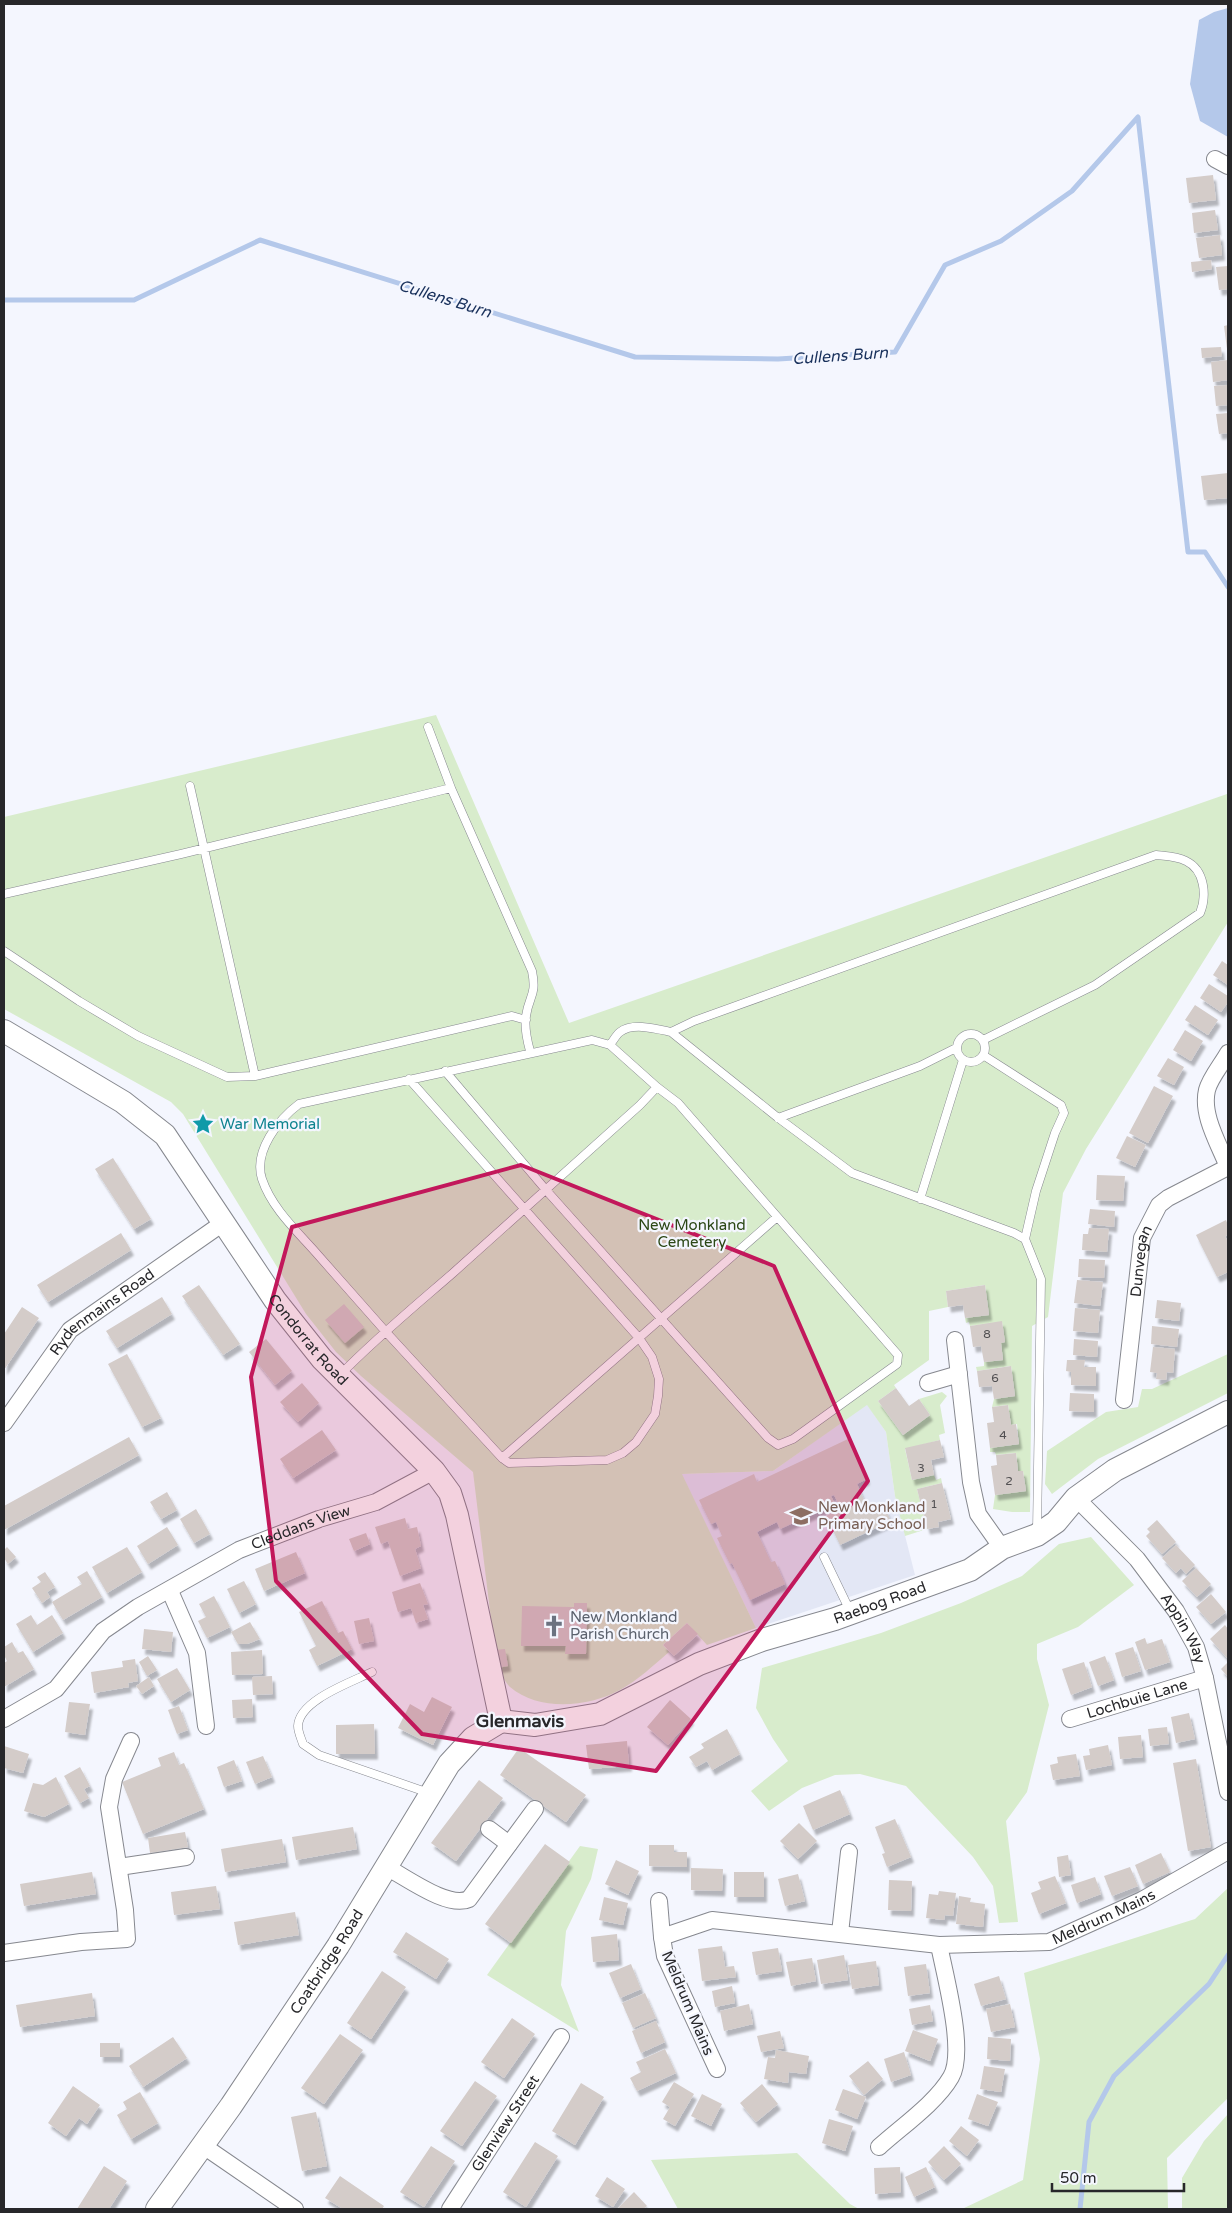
<svg xmlns="http://www.w3.org/2000/svg" width="1232" height="2213" viewBox="0 0 1232 2213" font-family="'Varela Round',sans-serif">
<defs>
<filter id="shadow"><feDropShadow dx="3" dy="5.5" stdDeviation="1" flood-color="#0004"/></filter>
</defs>
<rect width="100%" height="100%" fill="#f4f6fe"/>
<!-- built -->
<path fill="#e3e7f5" d="M867,1404L886,1432L895,1496L915,1575L756,1628L681,1474L773,1471Z"/>
<!-- green -->
<path fill="#d8eccc" d="M436,715L569,1023L1227,794L1228,922L1086,1149L1063,1193L1048,1317L1032,1326L1030,1512H1012L993,1509L995,1495L1026,1491L1023,1471H1018L1016,1453L996,1455L995,1452H990V1448L1019,1444L1017,1424L1011,1425L1008,1405L992,1407L994,1399L1015,1396L1011,1366L977,1371L976,1367L984,1366V1362L1003,1360L1001,1343L1005,1342L1002,1322L970,1326L969,1322L966,1323L965,1318L989,1315L985,1285L946,1291L948,1307L929,1311V1360L894,1385L896,1388L878,1401L903,1435L930,1415L919,1399L942,1392L947,1396L940,1405L945,1433L939,1435L940,1440L905,1449L912,1480L934,1475L936,1480L941,1478L942,1483L917,1489L927,1529L905,1536L895,1496L886,1432L867,1405L773,1471L682,1474L756,1628L707,1645L687,1623L663,1645L669,1652C654,1665 638,1680 620,1690C589,1707 539,1712 510,1687C505,1682 501,1674 497,1668L473,1472L361,1376L336,1352L306,1314L183,1114L171,1102L4,1009V817Z
M1228,1354V1393L1098,1459L1052,1494L1045,1484L1047,1451L1106,1412L1138,1407L1142,1389H1152Z
M1091,1537L1134,1585L1078,1627L1037,1644V1659L1049,1705L1027,1792L1006,1821L1018,1922L999,1923L993,1886L973,1857L906,1786L860,1774L835,1775L802,1788L769,1811L751,1791L788,1761L773,1739L756,1708L762,1668L881,1633L961,1603L1022,1576L1059,1544Z
M580,1846L598,1849L591,1879L566,1931L561,1985L579,2032L487,1975Z
M1228,1888V2098L1167,2158L1168,2209H962L1023,2180L1040,2059L1024,1973L1195,1919Z
M1228,2114V2209H1182V2178L1204,2141Z
M797,2153L850,2204L859,2209H678L651,2160Z"/>
<!-- water -->
<path fill="#b4c8ea" d="M1228,8V137L1200,121L1190,84L1199,20L1214,12Z"/>
<g fill="none" stroke-linecap="round" stroke-linejoin="round">
<!-- stream -->
<path stroke="#b4c8ea" stroke-width="5" d="M4,300H134L260,240L635,357L778,359L895,352L945,265L1001,241L1072,191L1138,117L1188,552H1205L1228,587
M1080,2209L1089,2122L1114,2076L1209,1984L1228,1955"/>
</g>
<!-- building -->
<path fill="#d4ccc9" filter="url(#shadow)" d="M1213,175L1216,200L1189,203L1186,178Z
M1215,210L1218,230L1194,233L1192,213Z
M1220,235L1222,255L1199,258L1196,238Z
M1211,260L1212,269L1192,272L1191,262Z
M1228,266V289L1219,290L1216,267Z
M1228,325V349H1227L1224,326Z
M1221,347L1222,356L1202,358L1201,348Z
M1228,360V380L1213,382L1211,362Z
M1228,385V405L1216,406L1214,386Z
M1228,413V433L1219,434L1216,414Z
M1228,473V498L1204,500L1201,476Z
M1222,961L1228,965V985L1213,975Z
M1209,984L1228,996V1002L1221,1012L1200,998Z
M1195,1005L1218,1020L1208,1035L1185,1020Z
M1185,1030L1203,1041L1191,1061L1173,1050Z
M1168,1058L1184,1067L1174,1085L1157,1076Z
M1154,1086L1173,1096L1148,1143L1129,1133Z
M1127,1136L1146,1145L1135,1167L1116,1158Z
M113,1158L151,1219L134,1229L95,1169Z
M1097,1175L1125,1176L1123,1201L1096,1200Z
M1090,1209L1115,1211L1114,1227L1088,1224Z
M1226,1220L1228,1225V1235L1225,1236L1228,1242V1272L1217,1277L1196,1235Z
M1089,1228L1109,1229L1107,1252L1082,1250L1083,1234H1088Z
M121,1233L131,1250L48,1302L37,1285Z
M1079,1259L1105,1260L1104,1278L1078,1277Z
M1077,1280L1103,1282L1100,1306L1074,1303Z
M199,1285L240,1344L223,1355L182,1296Z
M985,1285L989,1315L965,1318L963,1305L948,1307L946,1291Z
M162,1297L172,1314L117,1348L106,1331Z
M1157,1300L1181,1303L1179,1321L1155,1318Z
M344,1304L364,1327L345,1343L325,1320Z
M22,1307L39,1318L4,1370V1334Z
M1075,1308L1100,1310L1098,1333L1073,1331Z
M1002,1321L1005,1342L1001,1343L1003,1360L984,1362L981,1346L973,1347L970,1326Z
M1152,1326L1179,1329L1177,1347L1151,1344Z
M266,1339L292,1371L275,1385L249,1352Z
M1074,1339L1098,1341L1097,1357L1073,1355Z
M1153,1347L1175,1349L1173,1373L1167,1372L1166,1380L1156,1379L1157,1373L1150,1372Z
M127,1354L161,1418L142,1427L108,1364Z
M1067,1360H1085L1084,1367H1096V1386L1071,1385V1372L1066,1371Z
M1011,1366L1015,1396L994,1399L992,1386L979,1387L977,1371Z
M302,1383L319,1403L298,1422L280,1402Z
M896,1388L909,1406L919,1399L930,1415L903,1435L878,1401Z
M1070,1393L1094,1394V1412L1069,1411Z
M1008,1405L1011,1425L1016,1424L1019,1444L990,1448L987,1423L994,1422L992,1407Z
M322,1430L336,1450L293,1478L280,1459Z
M129,1437L139,1455L4,1530V1506Z
M848,1439L867,1479L857,1484L868,1509L882,1502L891,1521L840,1545L826,1516L841,1509L834,1495L831,1496L835,1504L780,1529L777,1522L757,1532L771,1562L775,1561L785,1584L750,1600L732,1563L730,1564L717,1538L722,1536L716,1522L711,1524L699,1500L754,1474L757,1482Z
M940,1440L944,1457L931,1460L934,1475L912,1480L905,1448Z
M1016,1453L1018,1471H1023L1026,1491L995,1495L991,1466L997,1465L996,1455Z
M942,1483L951,1519L938,1522L939,1527L927,1529L917,1489Z
M167,1492L177,1510L161,1519L150,1502Z
M196,1509L210,1534L194,1543L180,1519Z
M405,1518L408,1529L417,1527L421,1546L415,1549L421,1568L400,1576L388,1541L381,1544L375,1527Z
M1157,1520L1176,1542L1162,1554L1146,1536L1150,1532L1147,1529Z
M167,1527L178,1545L148,1564L137,1546Z
M366,1533L370,1544L354,1551L349,1539Z
M1176,1545L1195,1565L1186,1574L1181,1568L1176,1573L1162,1558Z
M7,1547L16,1557L8,1564L4,1558V1550Z
M127,1547L142,1572L107,1593L92,1567Z
M296,1552L305,1573L264,1591L255,1569Z
M1196,1568L1211,1584L1197,1597L1182,1581Z
M87,1571L102,1597L63,1620L52,1602L82,1584L77,1577Z
M45,1572L55,1587L47,1592L50,1597L42,1603L32,1588L41,1582L37,1577Z
M244,1581L256,1604L239,1613L227,1589Z
M420,1583L428,1604L423,1605L428,1619L416,1623L411,1608L398,1612L392,1592Z
M1211,1594L1226,1612L1211,1624L1196,1607Z
M214,1596L230,1627L207,1638L198,1621L206,1617L199,1604Z
M322,1601L338,1633L343,1631L352,1649L317,1666L309,1650L316,1646L299,1612Z
M574,1603H587L586,1654H565L566,1646H521L522,1606L574,1607Z
M31,1615L37,1625L52,1615L63,1633L33,1652L16,1624Z
M369,1618L374,1641L359,1644L354,1621Z
M250,1622L260,1639L247,1644H238L231,1632Z
M687,1623L698,1634L674,1656L663,1645Z
M1225,1625L1228,1629V1659L1210,1639Z
M144,1629L173,1632L171,1652L142,1649Z
M1145,1638L1147,1644L1162,1639L1170,1662L1145,1670L1135,1642Z
M12,1642L18,1653L23,1651L34,1669L4,1687V1663L7,1661L4,1655V1647Z
M1133,1647L1141,1671L1122,1677L1115,1653Z
M505,1649L508,1666L497,1668L494,1650Z
M262,1650L263,1674L232,1675L231,1652Z
M148,1656L157,1670L147,1676L139,1662Z
M1105,1656L1114,1680L1098,1686L1089,1662Z
M135,1659L138,1681L128,1683L129,1687L94,1693L91,1672L123,1667L122,1661Z
M1084,1662L1092,1687L1071,1695L1062,1669Z
M1228,1662V1677L1221,1669Z
M177,1668L190,1690L171,1702L157,1679Z
M272,1676L273,1694L253,1695L252,1677Z
M149,1677L154,1686L142,1694L136,1686Z
M432,1697L452,1707L433,1745L398,1728L410,1704L424,1712Z
M252,1699L253,1717L233,1718L232,1700Z
M670,1700L691,1719L668,1745L647,1727Z
M69,1702L90,1704L85,1735L65,1732Z
M179,1706L188,1730L177,1734L168,1710Z
M1189,1713L1195,1739L1176,1743L1171,1717Z
M374,1724L375,1754H336V1725Z
M1167,1727L1169,1744L1150,1746L1148,1729Z
M727,1729L740,1754L712,1770L707,1761L696,1767L689,1757L704,1748L701,1744Z
M1141,1735L1143,1757L1120,1759L1118,1737Z
M627,1741L629,1766L589,1769L586,1745Z
M1108,1745L1112,1765L1086,1770L1083,1756L1090,1755L1089,1749Z
M4,1746L29,1754L23,1773L4,1768Z
M519,1748L586,1795L566,1822L500,1775Z
M174,1752L179,1765L184,1763L204,1809L143,1834L122,1782L161,1766L158,1758Z
M1076,1754L1080,1776L1053,1780L1050,1765L1058,1763L1057,1757Z
M263,1756L272,1777L255,1784L246,1762Z
M1196,1759L1211,1847L1188,1851L1173,1763Z
M234,1760L242,1781L224,1787L217,1767Z
M80,1767L90,1786L84,1789L89,1798L80,1803L64,1776Z
M56,1777L69,1804L44,1817L24,1811L33,1783L43,1785Z
M479,1780L503,1798L456,1861L431,1843Z
M840,1790L850,1814L813,1830L803,1806Z
M895,1819L911,1857L887,1867L882,1854L885,1853L875,1827Z
M799,1823L817,1841L798,1859L780,1841Z
M353,1827L357,1849L296,1860L292,1837Z
M185,1832L188,1847L150,1853L148,1838Z
M282,1839L286,1862L225,1872L221,1849Z
M545,1844L570,1862L511,1943L485,1924Z
M649,1845H674V1852H687V1867L649,1866Z
M1161,1853L1170,1872L1143,1884L1135,1865Z
M1068,1855L1071,1875L1059,1877L1057,1857Z
M616,1860L639,1871L628,1895L605,1884Z
M1130,1867L1138,1886L1112,1896L1104,1876Z
M691,1868L723,1869L722,1891L691,1890Z
M92,1872L96,1894L24,1906L20,1884Z
M734,1872H764V1897H734Z
M798,1874L805,1901L785,1906L778,1879Z
M1055,1876L1066,1903L1039,1914L1031,1893L1041,1889L1038,1882Z
M1095,1877L1101,1894L1077,1903L1071,1885Z
M889,1880L912,1881L911,1911L888,1910Z
M216,1886L220,1909L174,1915L171,1892Z
M939,1891L956,1893L953,1916L945,1915L944,1920L926,1918L929,1894L938,1895Z
M959,1896L971,1898L970,1902L985,1904L983,1927L956,1924Z
M604,1897L628,1903L623,1925L599,1920Z
M295,1912L299,1935L238,1945L234,1922Z
M406,1932L449,1959L436,1979L393,1952Z
M617,1934L619,1960L593,1962L591,1937Z
M722,1946L725,1967L734,1966L736,1977L702,1981L698,1949Z
M778,1948L782,1971L756,1975L752,1952Z
M844,1955L848,1980L821,1984L817,1960Z
M812,1958L816,1981L791,1986L786,1962Z
M876,1961L879,1985L852,1989L848,1965Z
M631,1964L641,1989L620,1998L609,1973Z
M926,1964L930,1993L908,1996L904,1967Z
M382,1971L406,1987L371,2039L347,2023Z
M999,1976L1006,1999L981,2006L974,1984Z
M732,1986L735,2003L715,2007L712,1991Z
M92,1993L95,2016L20,2027L16,2005Z
M645,1993L656,2018L633,2028L622,2003Z
M749,2004L753,2024L724,2031L720,2011Z
M1010,2004L1015,2027L991,2032L986,2009Z
M930,2005L933,2021L912,2025L909,2009Z
M512,2018L535,2034L504,2078L481,2062Z
M656,2021L665,2042L641,2053L632,2031Z
M913,2030L938,2039L930,2061L905,2051Z
M780,2031L784,2048L761,2052L757,2036Z
M340,2034L363,2050L324,2104L301,2088Z
M173,2037L187,2058L143,2087L129,2066Z
M988,2037L1011,2039L1010,2061L987,2059Z
M100,2043H120V2057H100Z
M665,2049L676,2073L637,2091L630,2078L641,2072L636,2062Z
M776,2050L809,2056L806,2074L789,2072L788,2083L764,2079L768,2057L775,2058Z
M904,2052L911,2075L891,2082L884,2059Z
M868,2061L883,2079L864,2095L849,2076Z
M984,2066L1005,2069L1001,2092L980,2089Z
M475,2081L497,2096L462,2146L440,2131Z
M674,2082L694,2094L675,2126L663,2119L670,2107L662,2102Z
M581,2083L604,2097L575,2145L552,2131Z
M762,2084L778,2104L756,2122L740,2103Z
M73,2086L100,2105L87,2124L79,2118L66,2136L48,2123Z
M843,2089L866,2097L857,2119L835,2110Z
M140,2092L158,2123L131,2139L117,2115L127,2109L123,2102Z
M702,2094L722,2104L711,2126L691,2116Z
M977,2094L998,2102L988,2126L968,2119Z
M316,2112L327,2166L302,2171L291,2117Z
M829,2119L853,2126L845,2151L822,2143Z
M961,2126L979,2140L967,2156L949,2141Z
M535,2142L558,2156L526,2207L503,2192Z
M431,2146L455,2161L424,2207L400,2192Z
M944,2146L961,2164L944,2180L928,2162Z
M104,2166L127,2181L109,2209H77Z
M900,2167L901,2192L875,2194L874,2168Z
M926,2167L935,2187L914,2197L905,2177Z
M340,2176L384,2206L382,2209H343L325,2198Z
M607,2177L625,2189L613,2207L595,2196Z
M634,2192L647,2206L643,2209H617Z"/>
<g fill="none" stroke-linecap="round" stroke-linejoin="round">
<!-- lane casing -->
<g stroke="#86888f" stroke-width="9">
<path id="lane" d="M428,727L451,788
M190,786L255,1076L512,1016L526,1020
M4,894L181,854L451,788L532,971C537,996 529,995 526,1016C524,1028 527,1040 530,1051
M4,951L79,1001L138,1036L227,1077L255,1076
M671,1032L694,1021L1156,855C1166,856 1177,856 1186,861C1205,870 1207,896 1200,913L1095,985L983,1040
M957 1048a14 14 0 1 1 28 0a14 14 0 1 1-28 0Z
M610,1045C613,1041 616,1035 620,1032C633,1022 657,1029 671,1032L777,1117L852,1173L1014,1233L1025,1239L1041,1279L1037,1530
M983,1055L1061,1105L1064,1113L1055,1133L1036,1191L1025,1239
M445,1071L546,1190L768,1438L778,1445L793,1439L897,1364L898,1355L678,1103L657,1087
M409,1079L639,1338L652,1357L659,1379L658,1396L655,1414L636,1442L623,1453L607,1460L509,1463L502,1458
M778,1118L920,1066L956,1048
M920,1199L963,1060
M340,1375C375,1339 415,1306 453,1273C516,1217 578,1161 640,1105L657,1087L610,1045L592,1040L299,1104C279,1119 253,1151 262,1179C272,1209 298,1232 318,1255C341,1281 363,1306 386,1332L502,1458L777,1217
M824,1557L850,1611
M372,1672C352,1682 299,1700 298,1726C298,1732 301,1738 303,1744L319,1755L429,1793"/>
</g>
<!-- street casing -->
<g stroke="#86888f" stroke-width="18">
<g id="street">
<path d="M1215,159L1228,166"/>
<path d="M1228,1053C1222,1064 1210,1078 1207,1090C1201,1115 1219,1144 1228,1167"/>
<path d="M955,1340L971,1482L978,1514L1002,1548"/>
<path d="M928,1383L959,1374"/>
<path id="s1" d="M1124,1400L1142,1238L1159,1205L1168,1198L1228,1167"/>
<path id="s2" d="M4,1423L70,1330L223,1223"/>
<path id="s3" d="M1076,1498L1137,1559L1176,1611L1196,1647L1205,1678L1228,1792"/>
<path d="M170,1591L197,1653L206,1726"/>
<path id="s4" d="M4,1719L56,1689L103,1631L138,1607L239,1550L319,1519L376,1502L434,1471"/>
<path id="s5" d="M1070,1719L1205,1678"/>
<path d="M489,1829L509,1844"/>
<path d="M119,1867L186,1857"/>
<path d="M386,1867C406,1877 448,1909 469,1899L535,1809"/>
<path d="M659,1901L662,1937"/>
<path d="M840,1933L849,1852"/>
<path d="M4,1953L81,1942L127,1939L125,1910L109,1807L114,1779L131,1741"/>
<path id="s6" d="M717,2069L665,1956L662,1937L712,1920L939,1945L1049,1942L1142,1900L1228,1851"/>
<path d="M202,2145L295,2209"/>
<path d="M879,2147C901,2127 936,2103 951,2077C966,2052 945,1976 939,1945"/>
<path id="s7" d="M450,2209L561,2037"/>
</g>
</g>
<!-- secondary casing -->
<g stroke="#86888f" stroke-width="24">
<g id="secondary">
<path id="s8" d="M4,1031L123,1102L165,1135L275,1300L322,1359L434,1471L450,1493L457,1515L501,1721"/>
<path id="s9" d="M501,1721L535,1725L600,1714L699,1664L762,1640L835,1619L970,1570L1002,1548L1037,1535L1056,1522L1076,1498L1115,1470L1228,1412"/>
<path id="s10" d="M157,2209L231,2106L338,1946L449,1764L473,1738L501,1721"/>
</g>
</g>
<!-- lane -->
<use href="#lane" stroke="#fff" stroke-width="8"/>
<!-- street -->
<use href="#street" stroke="#fff" stroke-width="16"/>
<!-- secondary -->
<use href="#secondary" stroke="#fff" stroke-width="22"/>
</g>
<!-- marked area -->
<path fill="#c2185b" fill-opacity="0.2" stroke="#c2185b" stroke-width="4" stroke-linejoin="round" d="M521,1165L774,1266L868,1481L656,1771L422,1734L276,1581L251,1377L292,1227Z"/>
<!-- icons -->
<defs>
<g id="sight-bare" transform="scale(1.725)"><path d="M0-6L1.8-2.2L6-1.7L2.9 1.2L3.7 5.4L0 3.3L-3.7 5.4L-2.9 1.2L-6-1.7L-1.8-2.2Z" fill="#0f9aa8" stroke="#f4f6fe" stroke-width="2.5" paint-order="stroke"/></g>
<g id="school-bare" transform="scale(1.725)"><path d="M0-5L7-2L0 1L-7-2ZM-4 1L0 2.5L4 1V4Q0 6-4 4Z" fill="#8d6e63" stroke="#f4f6fe" stroke-width="2.5" paint-order="stroke"/></g>
<g id="church-bare" transform="scale(1.725)"><path d="M-1.2-6h2.4v3.5h3.3v2.4h-3.3V6h-2.4V-.1h-3.3v-2.4h3.3Z" fill="#6b7280" stroke="#f4f6fe" stroke-width="2.5" paint-order="stroke"/></g>
</defs>
<g fill-rule="evenodd">
<use href="#sight-bare" x="203" y="1124"/>
<use href="#school-bare" x="801" y="1516"/>
<use href="#church-bare" x="554" y="1626"/>
</g>
<g text-anchor="middle" stroke-width="4.5" stroke-linejoin="round" paint-order="stroke">
<!-- number labels -->
<g font-size="12" fill="#525052">
<text x="987" y="1338">8</text>
<text x="995" y="1382">6</text>
<text x="1003" y="1439">4</text>
<text x="921" y="1472">3</text>
<text x="1009" y="1485">2</text>
<text x="934" y="1508">1</text>
</g>
<!-- culture labels -->
<g font-size="15" fill="#0d838f" stroke="#f4f6fe" text-anchor="start">
<text x="220" y="1129">War Memorial</text>
</g>
<!-- park labels -->
<g font-size="15" fill="#2b4715" stroke="#f4f6fe">
<text x="692" y="1230">New Monkland<tspan x="692" dy="17">Cemetery</tspan></text>
</g>
<!-- street labels -->
<g font-size="15" fill="#27272a" stroke="#f4f6fe">
<text dy="5" stroke="none"><textPath href="#s1" startOffset="140">Dunvegan</textPath></text>
<text dy="5" stroke="none"><textPath href="#s2" startOffset="150">Rydenmains Road</textPath></text>
<text dy="5" stroke="none"><textPath href="#s8" startOffset="442">Condorrat Road</textPath></text>
<text dy="5" stroke="none"><textPath href="#s4" startOffset="359">Cleddans View</textPath></text>
<text dy="5" stroke="none"><textPath href="#s9" startOffset="402">Raebog Road</textPath></text>
<text dy="5" stroke="none"><textPath href="#s3" startOffset="170">Appin Way</textPath></text>
<text dy="5" stroke="none"><textPath href="#s5" startOffset="70">Lochbuie Lane</textPath></text>
<text dy="5" stroke="none"><textPath href="#s6" startOffset="595">Meldrum Mains</textPath></text>
<text dy="5" stroke="none"><textPath href="#s10" startOffset="300">Coatbridge Road</textPath></text>
<text transform="translate(688 2003) rotate(67)" y="5">Meldrum Mains</text>
<text dy="5" stroke="none"><textPath href="#s7" startOffset="102">Glenview Street</textPath></text>
</g>
<!-- education labels -->
<g font-size="15" fill="#785e54" stroke="#f4f6fe" text-anchor="start">
<text x="818" y="1512">New Monkland<tspan x="818" dy="17">Primary School</tspan></text>
</g>
<!-- worship labels -->
<g font-size="15" fill="#5b616d" stroke="#f4f6fe" text-anchor="start">
<text x="570" y="1622">New Monkland<tspan x="570" dy="17">Parish Church</tspan></text>
</g>
<!-- water labels -->
<g font-size="16" font-style="italic" fill="#18305b" stroke="#f4f6fe">
<text transform="translate(445 298) rotate(17)" y="6">Cullens Burn</text>
<text transform="translate(840 355) rotate(-4)" y="6">Cullens Burn</text>
</g>
<!-- quarter labels -->
<g font-size="18" font-weight="bold" fill="#27272a" stroke="#f4f6fe">
<text x="520" y="1727">Glenmavis</text>
</g>
</g>
<!-- border -->
<rect width="1232" height="2213" fill="none" stroke="#27272a" stroke-width="10"/>
<!-- scale -->
<path d="M1052 2183v8h132v-8" fill="none" stroke="#27272a" stroke-width="2.5"/>
<text x="1060" y="2183" font-size="15" fill="#27272a" stroke="#f4f6fe" stroke-width="4" paint-order="stroke">50 m</text>
</svg>
